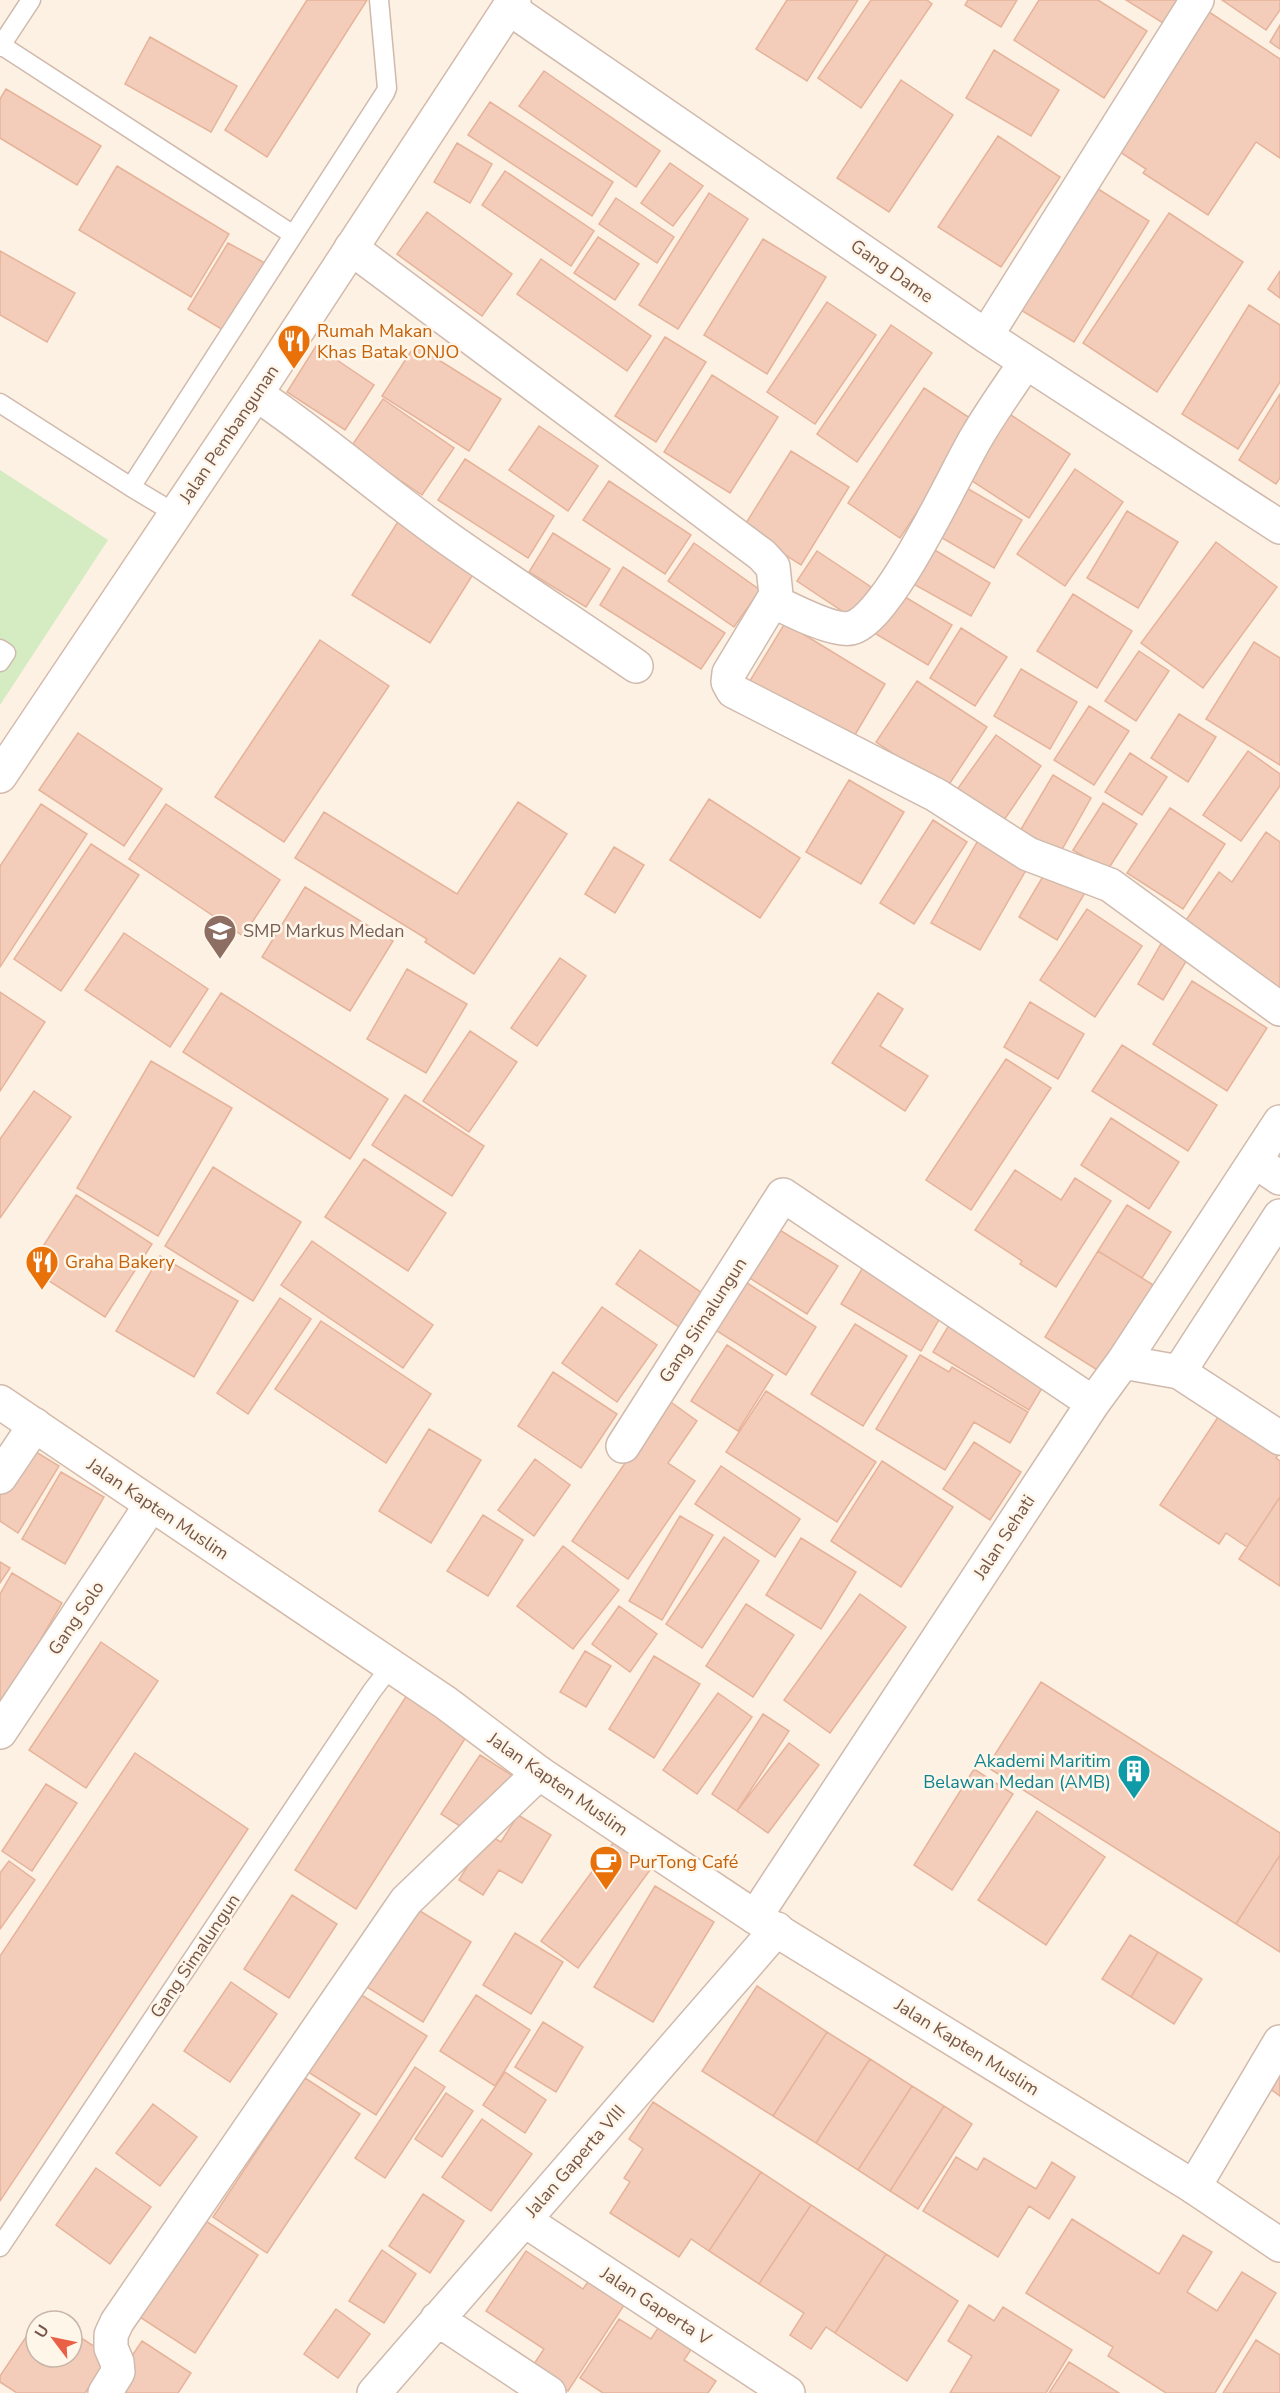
<svg xmlns="http://www.w3.org/2000/svg" width="1280" height="2393" viewBox="0 0 1280 2393" font-family="'Nunito Sans',sans-serif">
<rect width="100%" height="100%" fill="#fdf1e3"/>
<!-- green -->
<path fill="#d5ebc2" d="M0,470L108,540L0,705Z"/>
<!-- building -->
<path fill="#f3cdba" stroke="#e6b39a" stroke-width="1.5" d="M307,0H367L267,157L225,130Z
M787,0H858L807,81L756,49Z
M871,0H927L932,4L861,108L818,78Z
M968,0H1017L1001,27L965,5Z
M1039,0H1098L1147,31L1104,98L1014,40Z
M1126,0H1177L1163,23Z
M1222,0H1280V10L1266,30Z
M1206,10L1280,59V158L1256,142L1208,215L1143,173L1146,169L1114,148Z
M1280,25V49L1270,42Z
M150,37L237,86L211,132L125,84Z
M994,50L1059,90L1031,136L966,98Z
M544,71L660,151L636,187L519,106Z
M901,80L953,115L889,212L837,178Z
M6,89L101,146L77,185L0,138V99Z
M490,102L613,182L592,216L468,135Z
M998,136L1060,177L1001,267L938,227Z
M457,143L492,164L470,203L434,182Z
M670,163L703,186L673,226L641,203Z
M117,166L229,234L191,297L79,230Z
M505,171L594,231L571,266L482,205Z
M1095,187L1149,221L1074,342L1019,309Z
M709,193L748,219L678,329L639,305Z
M616,198L674,237L657,263L599,224Z
M427,212L512,274L482,316L397,254Z
M1169,213L1243,262L1157,392L1083,343Z
M598,237L639,264L615,300L574,273Z
M763,239L826,277L767,374L704,335Z
M228,243L265,263L223,330L188,309Z
M0,251L75,293L47,342L0,315Z
M541,259L651,336L627,371L517,294Z
M1280,271V298L1268,289Z
M827,302L876,335L815,424L767,392Z
M1249,305L1280,325V382L1238,449L1182,414Z
M891,325L932,353L857,462L817,434Z
M665,337L706,362L656,442L615,416Z
M415,345L501,399L469,451L382,396Z
M316,346L374,385L345,430L287,392Z
M712,375L778,417L730,493L664,452Z
M924,388L976,422L900,538L848,503Z
M1280,394V478L1276,484L1239,460Z
M383,399L454,448L422,495L351,447Z
M1008,413L1070,454L1029,518L966,477Z
M539,426L598,466L568,511L509,470Z
M791,451L849,487L801,565L743,528Z
M465,459L554,516L528,558L438,500Z
M1075,469L1123,502L1065,586L1017,554Z
M609,481L691,535L665,574L583,520Z
M958,483L1022,520L994,568L930,531Z
M1127,511L1178,542L1138,608L1087,578Z
M399,520L477,568L430,643L352,595Z
M553,533L610,569L586,607L529,572Z
M1216,542L1277,587L1203,688L1141,643Z
M694,543L760,590L734,627L668,581Z
M928,546L990,583L971,616L908,581Z
M817,551L871,587L851,617L797,581Z
M623,567L725,633L701,669L600,605Z
M895,591L952,625L928,665L871,631Z
M1073,594L1132,631L1097,688L1037,651Z
M785,623L885,684L849,745L748,684Z
M961,628L1007,657L975,706L930,678Z
M320,640L389,686L284,842L215,797Z
M1254,642L1280,658V765L1206,719Z
M1139,651L1169,671L1136,721L1105,701Z
M1021,669L1077,702L1050,749L994,716Z
M917,681L987,727L946,789L876,742Z
M1089,706L1129,731L1094,785L1054,760Z
M1179,714L1216,737L1188,782L1151,758Z
M78,733L162,789L124,846L39,790Z
M996,735L1041,766L1002,823L956,791Z
M1248,751L1280,774V786L1241,841L1203,815Z
M1130,753L1167,777L1142,815L1105,792Z
M1053,775L1091,798L1060,853L1020,831Z
M849,780L904,812L861,884L806,852Z
M709,799L800,858L760,918L670,860Z
M518,802L567,834L474,974L425,942L427,939L295,858L324,812L457,894Z
M1103,803L1137,824L1107,871L1073,850Z
M41,804L87,834L0,967V866Z
M166,804L280,880L243,936L129,859Z
M1170,808L1225,844L1183,909L1127,873Z
M933,820L967,842L914,924L880,903Z
M1266,832L1280,842V993L1182,926L1219,872L1232,882Z
M980,837L1029,865L980,950L931,923Z
M91,844L139,875L61,991L14,959Z
M614,847L644,865L615,913L585,894Z
M1048,868L1086,891L1057,940L1019,917Z
M305,887L393,941L350,1011L262,957Z
M1087,909L1142,946L1095,1017L1040,980Z
M124,933L208,989L170,1047L85,990Z
M1162,942L1188,958L1163,1000L1138,984Z
M560,958L586,976L537,1046L511,1028Z
M407,969L467,1004L426,1073L367,1039Z
M1192,981L1267,1028L1227,1091L1153,1044Z
M0,992L45,1022L0,1091Z
M221,993L388,1099L350,1159L183,1052Z
M878,993L903,1009L880,1046L928,1076L905,1111L832,1063Z
M1030,1002L1084,1034L1058,1079L1004,1047Z
M470,1031L517,1062L469,1132L423,1101Z
M1122,1045L1217,1105L1188,1151L1092,1091Z
M1006,1059L1051,1088L971,1210L926,1180Z
M151,1061L232,1108L158,1236L77,1188Z
M34,1091L71,1117L0,1218V1139Z
M405,1095L484,1146L452,1196L372,1145Z
M1111,1118L1179,1162L1149,1209L1081,1165Z
M364,1159L446,1213L408,1271L325,1217Z
M213,1167L301,1222L253,1301L165,1246Z
M1015,1170L1061,1200L1075,1178L1111,1201L1056,1287L1020,1264L1022,1261L975,1230Z
M76,1195L152,1244L105,1317L29,1268Z
M1127,1205L1171,1232L1142,1278L1098,1251Z
M778,1229L838,1266L807,1314L748,1277Z
M312,1241L433,1325L403,1368L281,1285Z
M640,1250L702,1293L679,1327L616,1284Z
M1098,1251L1155,1286L1102,1373L1045,1337Z
M160,1256L238,1301L194,1377L116,1331Z
M865,1264L944,1311L921,1351L841,1304Z
M744,1281L816,1327L786,1375L714,1329Z
M280,1298L311,1319L248,1414L217,1393Z
M602,1307L657,1345L617,1402L562,1363Z
M321,1321L431,1394L386,1463L275,1389Z
M855,1324L907,1356L863,1426L811,1394Z
M949,1325L1045,1383L1029,1410L933,1352Z
M727,1345L773,1375L738,1431L691,1401Z
M920,1355L949,1372L952,1367L1028,1412L1010,1443L974,1422L945,1470L876,1429Z
M553,1372L617,1414L581,1468L518,1426Z
M766,1391L876,1462L837,1522L726,1452Z
M668,1400L697,1421L668,1463L695,1481L628,1579L572,1541Z
M1224,1408L1280,1452L1276,1458L1280,1461V1497L1247,1547L1226,1533L1219,1544L1160,1505Z
M429,1429L481,1460L431,1543L379,1511Z
M974,1442L1021,1472L990,1520L943,1489Z
M23,1444L59,1466L18,1533L0,1521V1481Z
M535,1459L570,1485L534,1536L498,1510Z
M882,1461L953,1507L901,1587L831,1541Z
M721,1466L800,1519L775,1557L695,1504Z
M61,1472L104,1497L65,1564L22,1539Z
M1280,1497V1586L1239,1559Z
M483,1515L523,1540L488,1596L447,1571Z
M680,1516L713,1535L662,1620L629,1601Z
M724,1537L759,1561L702,1648L666,1624Z
M801,1538L856,1572L821,1629L766,1595Z
M563,1546L619,1590L573,1649L517,1606Z
M0,1562L10,1568L0,1583Z
M12,1573L62,1603L0,1709V1594Z
M860,1594L906,1627L830,1733L784,1700Z
M746,1604L794,1635L753,1697L706,1666Z
M619,1606L657,1634L630,1672L592,1644Z
M101,1642L158,1681L86,1788L29,1750Z
M585,1651L611,1666L586,1707L560,1692Z
M654,1656L700,1684L654,1758L609,1729Z
M1041,1682L1280,1833V1855L1236,1924L987,1767Z
M718,1693L752,1717L697,1794L663,1770Z
M407,1695L468,1734L356,1909L295,1870Z
M763,1714L789,1731L737,1811L712,1794Z
M789,1743L819,1765L768,1833L737,1811Z
M135,1753L248,1829L0,2201V1956Z
M480,1755L513,1776L474,1835L441,1814Z
M974,1769L1013,1794L952,1890L914,1865Z
M46,1784L77,1803L32,1871L2,1851Z
M1037,1811L1105,1857L1046,1945L978,1900Z
M518,1815L551,1835L522,1883L499,1870L483,1895L459,1880L487,1834L501,1842Z
M616,1839L653,1866L578,1968L541,1941Z
M1280,1855V1952L1236,1924Z
M9,1861L35,1880L0,1929V1873Z
M655,1886L714,1922L653,2022L594,1987Z
M292,1895L337,1924L289,1998L244,1969Z
M410,1905L471,1942L423,2022L362,1984Z
M515,1933L563,1962L531,2014L483,1985Z
M1130,1935L1158,1952L1131,1997L1102,1979Z
M1158,1952L1202,1979L1174,2024L1131,1997Z
M231,1982L277,2014L230,2082L184,2051Z
M757,1986L827,2032L773,2116L702,2071Z
M355,1991L427,2036L376,2115L305,2070Z
M476,1995L530,2030L495,2086L440,2051Z
M543,2022L583,2047L556,2092L515,2067Z
M827,2032L870,2059L816,2143L773,2116Z
M870,2059L912,2086L858,2170L816,2143Z
M1280,2065V2096L1266,2086Z
M415,2067L445,2087L385,2178L355,2158Z
M505,2072L546,2100L525,2133L483,2105Z
M305,2078L360,2114L267,2253L213,2217Z
M912,2086L944,2106L890,2191L858,2170Z
M446,2093L473,2111L442,2157L415,2139Z
M653,2102L761,2172L709,2251L691,2239L679,2257L610,2213L630,2182L624,2178L643,2149L629,2139Z
M153,2104L197,2137L160,2186L116,2153Z
M944,2106L972,2124L918,2209L890,2191Z
M482,2119L532,2154L491,2211L442,2177Z
M956,2157L977,2170L984,2158L1036,2189L1052,2162L1075,2177L1049,2219L1029,2206L998,2257L923,2211Z
M96,2168L151,2207L110,2264L56,2225Z
M761,2172L811,2205L759,2284L709,2251Z
M423,2194L464,2221L430,2273L389,2246Z
M811,2205L886,2254L835,2333L826,2327L811,2349L790,2335L804,2313L759,2284Z
M192,2212L258,2255L195,2353L129,2310Z
M1072,2219L1159,2274L1183,2235L1212,2252L1187,2292L1217,2311L1242,2272L1276,2293L1215,2393H1166L1108,2356L1113,2347L1026,2293Z
M382,2250L416,2274L384,2323L349,2301Z
M526,2251L583,2289L594,2273L630,2296L568,2391L532,2367L544,2349L486,2311Z
M886,2254L958,2301L907,2381L835,2333Z
M969,2305L994,2321L1003,2307L1072,2350L1046,2393H950L972,2356L948,2341Z
M336,2309L370,2334L338,2378L304,2354Z
M665,2317L698,2339L684,2360L716,2381L708,2393H603L580,2378L619,2319L651,2339Z
M36,2322V2357H72V2332L109,2356L85,2393H17L0,2382V2376Z
M1256,2340L1280,2355V2393H1223Z
M142,2341L191,2373L178,2393H107Z
M1069,2362L1119,2393H1049Z"/>
<g fill="none" stroke-linecap="round" stroke-linejoin="round">
<!-- lane casing -->
<g stroke="#d0baad" stroke-width="21">
<path id="lane" d="M1,45L292,234
M0,47L31,0
M0,403L131,487L385,93L387,88L379,0
M131,487L176,514
M0,649L6,653L0,662
M0,2247L372,1691L391,1666"/>
</g>
<!-- street casing -->
<g stroke="#d0baad" stroke-width="36">
<path id="street" d="M509,8L986,336L1280,527
M351,248L762,555L773,567L776,595L729,673L728,682L733,691L936,795L1028,854L1110,885L1280,1009
M986,336L1197,0
M256,394C325,440 387,496 456,544C515,585 576,625 636,666
M773,601C789,609 834,632 851,628C889,619 954,475 976,438C991,412 1009,387 1026,362
M1255,1161L1280,1178
M1123,1362L1179,1372L1280,1438
M1179,1372L1280,1216
M623,1446L783,1195L1093,1403
M0,1477L35,1425
M0,1732L151,1505
M755,1917L1093,1403L1123,1362L1280,1122
M1194,2187L1280,2042
M524,2220L788,2393
M437,2319L549,2393
M105,2393L118,2372L117,2362L111,2348V2335L117,2322L397,1914L406,1901L539,1773
M374,2393L777,1929"/>
</g>
<!-- secondary casing -->
<g stroke="#d4baaa" stroke-width="36">
<path id="secondary" d="M0,776L256,394L514,0
M0,1402L446,1703L539,1773L755,1917L1194,2187L1280,2245"/>
</g>
<!-- lane -->
<use href="#lane" stroke="#fff" stroke-width="18"/>
<!-- street -->
<use href="#street" stroke="#fff" stroke-width="33"/>
<!-- secondary -->
<use href="#secondary" stroke="#fff" stroke-width="33"/>
</g>
<!-- icons -->
<defs>
<g id="restaurant-pin" transform="scale(1.725)"><path d="M0 17L-7.5 6A9.5 9.5 0 1 1 7.5 6Z" fill="#e8710a" stroke="#fff6ea"/><path d="M-5-6h1v4h1v-4h1v4h1v-4h1v5L-1.5 .5V6h-2V.5L-5-1ZM5-6V6H3V1.5H1.5Q1.5-4 5-6Z" fill="#fff"/></g>
<g id="school-pin" transform="scale(1.725)"><path d="M0 17L-7.5 6A9.5 9.5 0 1 1 7.5 6Z" fill="#8d6e63" stroke="#fff6ea"/><path d="M0-5L7-2L0 1L-7-2ZM-4 1L0 2.5L4 1V4Q0 6-4 4Z" fill="#fff"/></g>
<g id="building-pin" transform="scale(1.725)"><path d="M0 17L-7.5 6A9.5 9.5 0 1 1 7.5 6Z" fill="#0f9aa8" stroke="#fff6ea"/><path d="M-4-6H4V6H1V3H-1V6H-4ZM-2.5-4.3h1.7v1.8h-1.7ZM.8-4.3h1.7v1.8H.8ZM-2.5-1h1.7V.8h-1.7ZM.8-1h1.7V.8H.8Z" fill="#fff"/></g>
<g id="cafe-pin" transform="scale(1.725)"><path d="M0 17L-7.5 6A9.5 9.5 0 1 1 7.5 6Z" fill="#e8710a" stroke="#fff6ea"/><path d="M-5.5-4.5H6V0H3Q3 3.5 0 3.5H-2.5Q-5.5 3.5-5.5 0ZM3-3.2v2h1.7v-2ZM-6 4.5H4V6H-6Z" fill="#fff"/></g>
</defs>
<g fill-rule="evenodd">
<use href="#restaurant-pin" x="294" y="341"/>
<use href="#school-pin" x="220" y="931"/>
<use href="#restaurant-pin" x="42" y="1262"/>
<use href="#building-pin" x="1134" y="1771"/>
<use href="#cafe-pin" x="606" y="1862"/>
</g>
<g text-anchor="middle" stroke-width="5" stroke-linejoin="round" paint-order="stroke">
<!-- street labels -->
<g font-size="18" fill="#765649" stroke="#fff6ea">
<text transform="translate(892 271) rotate(35)" y="6">Gang Dame</text>
<text transform="translate(229 434) rotate(-56)" y="6">Jalan Pembangunan</text>
<text transform="translate(703 1320) rotate(-57)" y="6">Gang Simalungun</text>
<text transform="translate(158 1509) rotate(34)" y="6">Jalan Kapten Muslim</text>
<text transform="translate(1004 1537) rotate(-57)" y="6">Jalan Sehati</text>
<text transform="translate(76 1618) rotate(-56)" y="6">Gang Solo</text>
<text transform="translate(558 1784) rotate(35)" y="6">Jalan Kapten Muslim</text>
<text transform="translate(195 1956) rotate(-56)" y="6">Gang Simalungun</text>
<text transform="translate(967 2047) rotate(32)" y="6">Jalan Kapten Muslim</text>
<text transform="translate(575 2161) rotate(-49)" y="6">Jalan Gaperta VIII</text>
<text transform="translate(656 2306) rotate(33)" y="6">Jalan Gaperta V</text>
</g>
<!-- food labels -->
<g font-size="18" fill="#c56008" stroke="#fff6ea" text-anchor="start">
<text x="317" y="337">Rumah Makan<tspan x="317" dy="21">Khas Batak ONJO</tspan></text>
<text x="65" y="1268">Graha Bakery</text>
<text x="629" y="1868">PurTong Café</text>
</g>
<!-- education labels -->
<g font-size="18" fill="#785e54" stroke="#fff6ea" text-anchor="start">
<text x="243" y="937">SMP Markus Medan</text>
</g>
<!-- culture labels -->
<g font-size="18" fill="#0d838f" stroke="#fff6ea" text-anchor="end">
<text x="1111" y="1767">Akademi Maritim<tspan x="1111" dy="21">Belawan Medan (AMB)</tspan></text>
</g>
</g>
<!-- north arrow -->
<g transform="translate(54 2339) rotate(302)"><circle r="28" fill="#fff6ea" stroke="#c8b6aa" stroke-width="1.5"/>
<path d="M0-4.5L10 22L0 15L-10 22Z" fill="#ea6046"/>
<text y="-9" font-size="16" font-weight="bold" text-anchor="middle" fill="#765649">U</text>
</g>
</svg>
